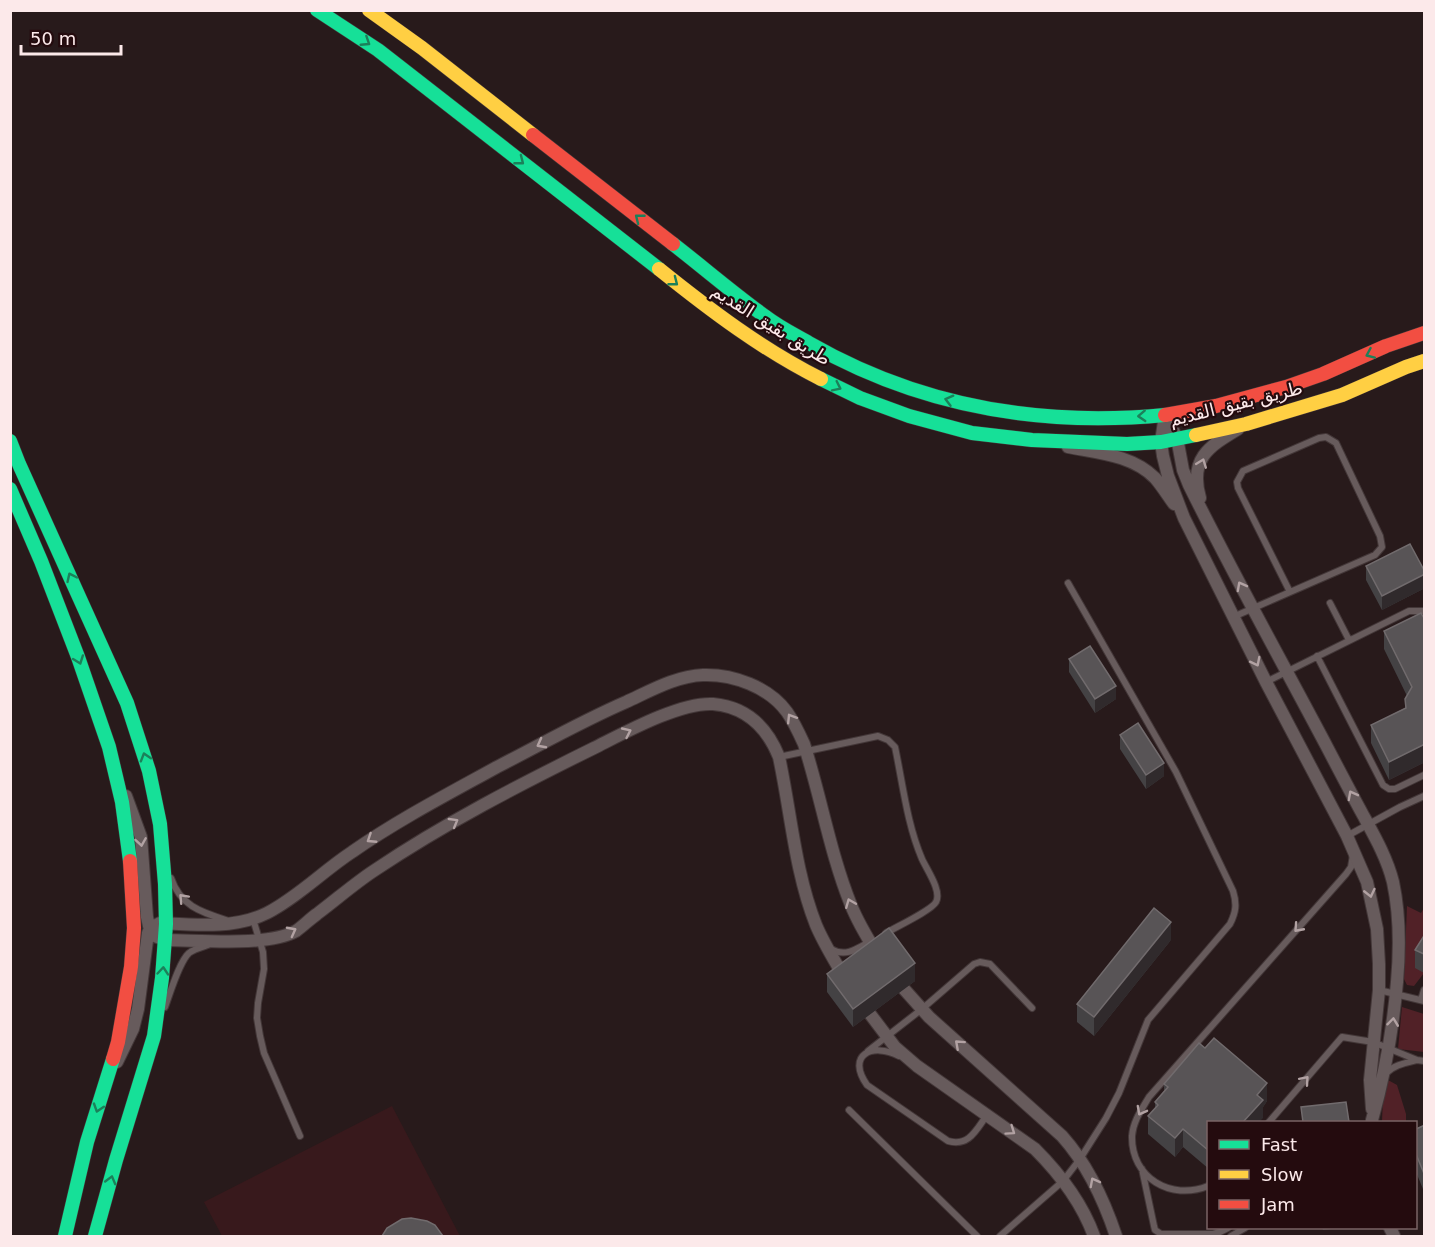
<svg xmlns="http://www.w3.org/2000/svg" width="1435" height="1247" viewBox="0 0 1435 1247" font-family="'DejaVu Sans','Noto Sans Arabic',sans-serif">
<rect width="100%" height="100%" fill="#281a1b"/>
<!-- built -->
<path fill="#38191c" d="M392,1106L460,1236H222L204,1202Z"/>
<!-- green -->
<path fill="#512127" d="M1407,906L1421,913L1424,908V973L1414,986L1407,985L1404,979Z
M1402,1007L1424,1014V1052L1398,1049Z
M1388,1080L1397,1085L1406,1114V1122H1382L1383,1095Z"/>
<g fill="none" stroke-linecap="round" stroke-linejoin="round">
<!-- lane casing -->
<g stroke="#433738" stroke-width="8">
<path id="lane" d="M1330,603L1349,640
M1233,617L1375,555L1382,547L1380,536L1336,443L1326,437L1319,438L1243,471L1237,482L1238,488L1290,592
M1317,656L1383,785L1389,789H1395L1424,775
M1266,682L1409,611H1424
M779,757L878,736L888,740L895,747C903,785 907,824 922,859C927,870 942,891 936,902C932,910 896,927 886,933
M1347,836L1400,807L1424,796
M171,878C180,905 200,912 226,920
M253,919L263,952L264,969L258,1003L257,1018L260,1036L264,1053L300,1136
M831,949C846,958 858,948 871,941
M1379,990L1424,1001
M1421,1000L1424,990
M165,1007C170,994 179,962 189,953C194,949 202,947 208,945
M868,1051L922,1009L974,964L980,962L990,964L1032,1008
M899,1056C872,1042 846,1055 867,1085L948,1141C969,1147 976,1130 987,1115
M1385,1074C1394,1065 1405,1063 1417,1060
M849,1110L977,1236
M1269,1122L1342,1037L1373,1042L1417,1060L1424,1061
M1142,1169L1154,1226L1155,1230L1161,1234H1213L1220,1232L1228,1228
M1208,1186C1171,1201 1131,1178 1132,1136C1133,1121 1142,1109 1149,1097L1346,874L1351,867L1353,855
M1000,1236L1063,1181L1080,1159L1106,1118L1119,1093L1148,1020L1230,924C1236,912 1237,904 1233,891L1176,772L1068,583
M1231,1236L1245,1228"/>
</g>
<!-- street casing -->
<g stroke="#433738" stroke-width="14">
<path id="street" d="M1165,415L1177,438L1183,470L1189,485C1233,574 1281,660 1327,747C1339,770 1351,793 1363,815C1375,837 1387,858 1393,882C1400,915 1400,948 1397,982C1393,1029 1385,1074 1372,1120
M1165,415L1161,442L1163,456L1168,476L1184,518L1266,682L1347,836L1367,882L1377,929L1379,964V990L1370,1080L1372,1109
M1068,447C1098,453 1132,455 1155,478C1162,486 1168,496 1174,504
M1200,498C1189,459 1208,447 1238,429
M126,796L141,837L147,917L149,926L152,933L157,937L165,940C200,940 267,947 296,931C303,926 310,919 317,914C337,899 355,883 375,870C445,823 519,785 594,748C624,733 680,702 713,704C747,707 767,727 779,757C791,813 795,872 816,925C824,944 835,961 845,979
M904,989L929,1017L1062,1136C1088,1165 1104,1200 1116,1236
M870,1014L895,1047L917,1066L1035,1149C1060,1174 1082,1203 1094,1236
M117,1062L133,1029L138,1009L148,933L150,929L160,923C195,925 235,929 267,913C298,897 323,871 352,852C398,820 448,794 497,767C540,745 582,721 626,702C650,691 676,676 703,675C733,674 769,687 787,712C794,722 799,733 804,744C821,797 830,853 851,905C858,923 868,939 878,955
M1390,1228L1394,1236"/>
</g>
<!-- fast casing -->
<g stroke="#433738" stroke-width="15">
<path id="fast" d="M317,10L378,50L659,269
M673,244C704,268 734,294 766,317C779,327 795,335 809,343C919,406 1040,427 1165,415
M821,379L860,398L909,416L972,433L1032,440L1127,444L1161,442L1196,435
M10,441L19,464L127,703L149,771L160,824L165,884L166,924L162,978L154,1036L116,1160L95,1236
M10,489L41,561L78,657L109,747L122,802L130,861
M65,1236L87,1142L113,1059"/>
</g>
<!-- slow casing -->
<g stroke="#433738" stroke-width="15">
<path id="slow" d="M369,10L422,48L533,135
M659,269C710,310 763,350 821,379
M1196,435L1246,424L1342,395L1406,367L1424,361"/>
</g>
<!-- jam casing -->
<g stroke="#433738" stroke-width="15">
<path id="jam" d="M533,135L673,244
M1165,415L1216,406L1286,387L1323,374L1386,346L1424,333
M113,1059L118,1042L131,967L134,928L130,861"/>
</g>
<!-- lane -->
<use href="#lane" stroke="#675b5c" stroke-width="6"/>
<!-- street -->
<use href="#street" stroke="#675b5c" stroke-width="12"/>
<!-- fast -->
<use href="#fast" stroke="#16e098" stroke-width="14"/>
<!-- slow -->
<use href="#slow" stroke="#ffcf43" stroke-width="14"/>
<!-- jam -->
<use href="#jam" stroke="#f24e42" stroke-width="14"/>
</g>
<!-- wall -->
<path fill="#444244" d="M1366,566L1425,572V588L1382,610L1366,580Z
M1425,620V762L1389,780L1371,743V725L1405,708V699L1407,696L1384,649V631Z
M1069,659L1116,699L1095,713L1069,672Z
M1120,735L1164,776L1146,789L1120,749Z
M1425,934V972L1424,973L1415,968V950Z
M1171,940L1094,1036L1077,1022V1004Z
M827,974L915,981L853,1027L827,992Z
M1164,1084L1267,1101L1263,1107V1118L1209,1122V1169L1183,1147L1175,1157L1148,1134V1116L1155,1109V1102L1164,1091Z
M1425,1125V1194L1416,1172V1129Z
M1322,1227H1349L1323,1230Z"/>
<!-- shaded-wall -->
<path fill="#302a2c" d="M1425,574V588L1382,610V596Z
M1116,686V699L1095,713V699Z
M1425,744V762L1389,780V762Z
M1164,763V776L1146,789V775Z
M1171,922V940L1094,1036V1017Z
M1425,953V972L1424,973V954Z
M915,963V981L853,1027V1009Z
M1267,1083V1101L1263,1107V1118L1259,1122H1243L1257,1095Z
M1183,1129V1147L1175,1157V1138Z"/>
<!-- building -->
<path fill="#585456" stroke="#716b6d" stroke-width="1.5" d="M1410,544L1425,572V574L1382,596L1366,566Z
M1421,613L1425,620V744L1389,762L1371,725L1406,708L1405,699L1412,687L1384,631Z
M1090,646L1116,686L1095,699L1069,659Z
M1138,723L1164,763L1146,775L1120,735Z
M1154,908L1171,922L1094,1017L1077,1004Z
M889,928L915,963L853,1009L827,974Z
M1425,934V953L1424,954L1415,950Z
M1214,1038L1267,1083L1257,1095L1263,1100L1243,1122H1209V1151L1183,1129L1175,1138L1148,1116L1158,1105L1155,1102L1168,1087L1164,1084L1199,1043L1205,1048Z
M1346,1102L1349,1122H1303L1301,1107Z
M1425,1125V1176L1416,1154V1129Z
M411,1218L427,1221L435,1225L443,1236H382L387,1228L402,1219Z"/>
<!-- one-way arrows -->
<defs><path id="oneway-chevron" d="M-2-3.5L2.5 0L-2 3.5" fill="none" stroke-width="1.6" stroke-linecap="round" stroke-linejoin="round" transform="scale(1.5)"/></defs>
<g stroke="#1c805a">
<use href="#oneway-chevron" transform="translate(366 42) rotate(33)"/>
<use href="#oneway-chevron" transform="translate(520 161) rotate(38)"/>
<use href="#oneway-chevron" transform="translate(639 218) rotate(-142)"/>
<use href="#oneway-chevron" transform="translate(674 282) rotate(38)"/>
<use href="#oneway-chevron" transform="translate(1370 354) rotate(156)"/>
<use href="#oneway-chevron" transform="translate(837 387) rotate(26)"/>
<use href="#oneway-chevron" transform="translate(949 400) rotate(-165)"/>
<use href="#oneway-chevron" transform="translate(1142 416) rotate(177)"/>
<use href="#oneway-chevron" transform="translate(71 577) rotate(-115)"/>
<use href="#oneway-chevron" transform="translate(79 660) rotate(70)"/>
<use href="#oneway-chevron" transform="translate(145 757) rotate(-107)"/>
<use href="#oneway-chevron" transform="translate(163 971) rotate(-85)"/>
<use href="#oneway-chevron" transform="translate(98 1108) rotate(108)"/>
<use href="#oneway-chevron" transform="translate(111 1180) rotate(-75)"/>
</g>
<g stroke="#b2a2a3">
<use href="#oneway-chevron" transform="translate(1202 463) rotate(-69)"/>
<use href="#oneway-chevron" transform="translate(1241 586) rotate(-118)"/>
<use href="#oneway-chevron" transform="translate(1256 662) rotate(63)"/>
<use href="#oneway-chevron" transform="translate(791 718) rotate(-122)"/>
<use href="#oneway-chevron" transform="translate(627 732) rotate(-25)"/>
<use href="#oneway-chevron" transform="translate(541 744) rotate(152)"/>
<use href="#oneway-chevron" transform="translate(1352 795) rotate(-118)"/>
<use href="#oneway-chevron" transform="translate(454 822) rotate(-30)"/>
<use href="#oneway-chevron" transform="translate(371 839) rotate(147)"/>
<use href="#oneway-chevron" transform="translate(141 842) rotate(81)"/>
<use href="#oneway-chevron" transform="translate(1370 893) rotate(77)"/>
<use href="#oneway-chevron" transform="translate(183 898) rotate(-133)"/>
<use href="#oneway-chevron" transform="translate(850 903) rotate(-112)"/>
<use href="#oneway-chevron" transform="translate(1298 928) rotate(132)"/>
<use href="#oneway-chevron" transform="translate(292 931) rotate(-28)"/>
<use href="#oneway-chevron" transform="translate(1393 1022) rotate(-83)"/>
<use href="#oneway-chevron" transform="translate(959 1044) rotate(-138)"/>
<use href="#oneway-chevron" transform="translate(1305 1080) rotate(-49)"/>
<use href="#oneway-chevron" transform="translate(1141 1111) rotate(118)"/>
<use href="#oneway-chevron" transform="translate(1011 1131) rotate(35)"/>
<use href="#oneway-chevron" transform="translate(1094 1182) rotate(-118)"/>
</g>
<g text-anchor="middle" stroke-width="4.5" stroke-linejoin="round" paint-order="stroke">
<!-- street labels -->
<g font-size="18" fill="#fce9ea" stroke="#240b0e">
<text transform="translate(771 325) rotate(32)" y="6">طريق بقيق القديم</text>
<text transform="translate(1236 404) rotate(-14)" y="6">طريق بقيق القديم</text>
</g>
</g>
<!-- border -->
<rect width="1435" height="1247" fill="none" stroke="#fce9ea" stroke-width="24"/>
<!-- legend -->
<rect x="1207" y="1121" width="210" height="108" fill="#240b0e" stroke="#7a6466" stroke-width="1.5"/>
<rect x="1219" y="1140" width="30" height="9" fill="#16e098" stroke="#7a6466" stroke-width="1.5"/>
<text x="1261" y="1151" font-size="18" fill="#fce9ea">Fast</text>
<rect x="1219" y="1170" width="30" height="9" fill="#ffcf43" stroke="#7a6466" stroke-width="1.5"/>
<text x="1261" y="1181" font-size="18" fill="#fce9ea">Slow</text>
<rect x="1219" y="1200" width="30" height="9" fill="#f24e42" stroke="#7a6466" stroke-width="1.5"/>
<text x="1261" y="1211" font-size="18" fill="#fce9ea">Jam</text>
<!-- scale -->
<path d="M21 45v9h100v-9" fill="none" stroke="#fce9ea" stroke-width="3"/>
<text x="30" y="45" font-size="18" fill="#fce9ea" stroke="#240b0e" stroke-width="4.5" paint-order="stroke">50 m</text>
</svg>
